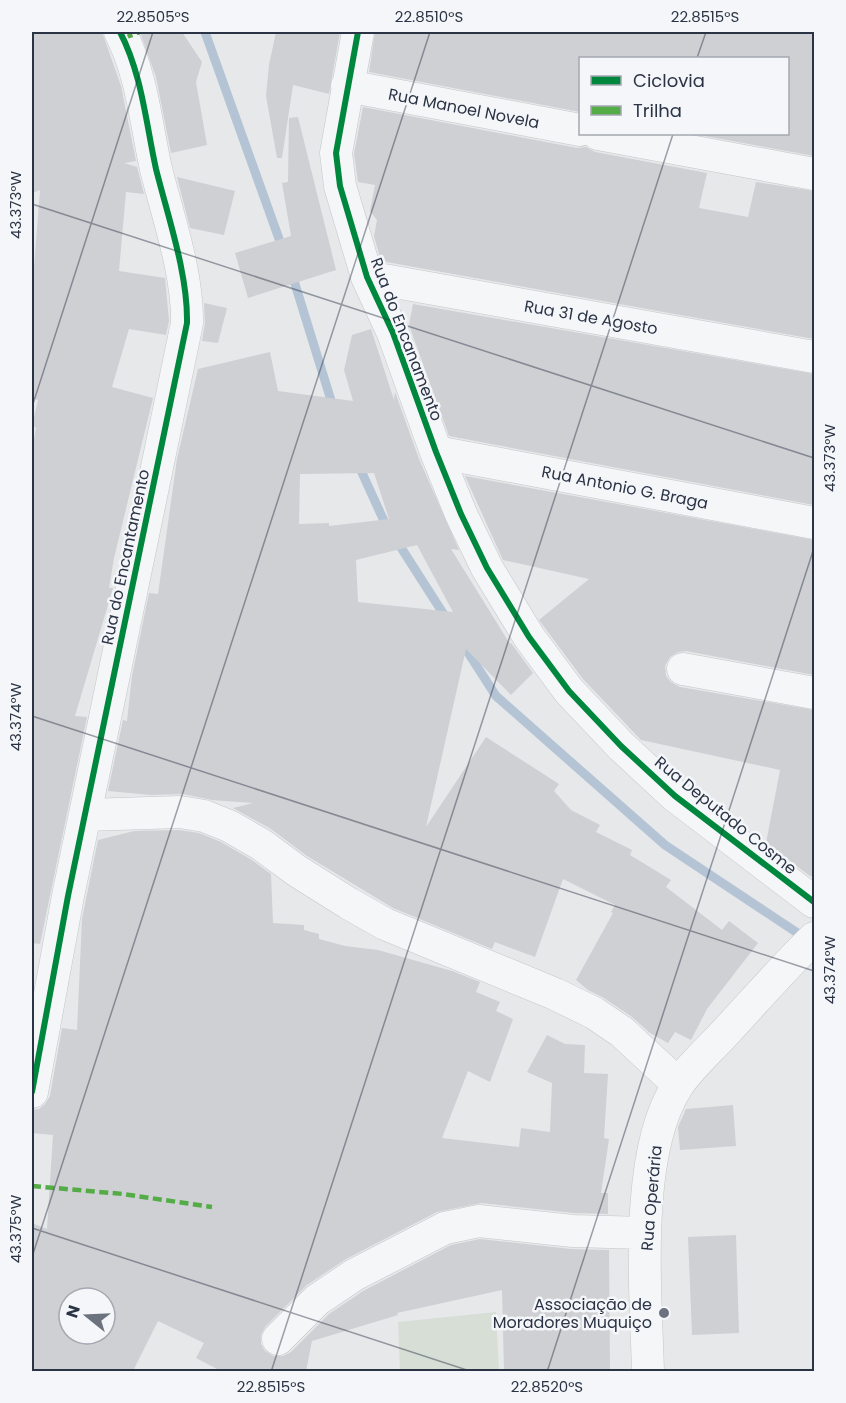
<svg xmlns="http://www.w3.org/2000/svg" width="846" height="1403" viewBox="0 0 846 1403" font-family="Poppins,sans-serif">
<rect width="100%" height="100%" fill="#e6e8ea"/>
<!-- green -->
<path fill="#d6ded6" d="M496,1312L499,1371H400L398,1322Z"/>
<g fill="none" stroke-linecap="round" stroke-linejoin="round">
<!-- stream -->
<path stroke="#b4c4d5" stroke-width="9" d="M205,32L283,250
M291,271L334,410
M358,464L384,521L448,621
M460,640L496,696L665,845L805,938"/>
</g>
<!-- building -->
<path fill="#ced0d3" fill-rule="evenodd" d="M32,32H102L121,86L136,161L124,163L137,167L144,194L126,192L119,271L165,278L169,321L166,335L129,329L112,387L153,398L114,558L109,588H113L75,716L87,717L40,944L32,943V449L36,428L32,425L38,400L32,398V267H34L40,190L32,193Z
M140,32H182L202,62L196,82L207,145L171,153L156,77Z
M276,32H340L329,94L293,85L282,158H277L266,96L269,65Z
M375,32H814V156L694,134H788V58H580V112L369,72Z
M363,107L577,148L586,147L595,152L707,173L699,208L748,217L756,182L814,191V339L381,261L374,236L377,220L370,211L375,185L358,182L354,154Z
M298,117L336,270L248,298L235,253L291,236L282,183L288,182L289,118Z
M177,177L235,191L224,235L190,228Z
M204,303L227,308L218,343L202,341L205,323Z
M413,304L814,374V505L449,436L409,325Z
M371,329L394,400L395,392L419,459L459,550L451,549L510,644L511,643L533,673L511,695L466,649L426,827L486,737L559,784L554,791L571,810L600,825L596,832L632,850L630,855L671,880L666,887L722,930L729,921L758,943L707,1009L691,1040L675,1032L668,1043L650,1033L632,1017L604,998L588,990L576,980L613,913L611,912L615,905L563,879L535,957L495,942L492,949L393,908L307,856L271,829L233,808L253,803L212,800L183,794L151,795L108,791L123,720L127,721L132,676L149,593L158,594L177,459L198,369L270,352L278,391L353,401L344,370L352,335ZM374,473L389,519L329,526V523L299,524L300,474ZM417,545L453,612L358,602L356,560Z
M465,476L814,540V675L686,651L678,652L670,657L665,666L666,676L671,682L680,687L814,710V877L810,876L766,843L780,770L641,740L583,679L539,620L589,579L503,560Z
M179,830L199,833L221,842L252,860L271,874L273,923L304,925V930L319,934V939L345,946L378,950L452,971L480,982L476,992L500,1002L496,1011L513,1019L490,1082L468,1071L442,1138L519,1147L521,1128L550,1132L552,1083L527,1072L547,1035L565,1044L585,1045L584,1073L608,1074L604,1138L609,1139L601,1193H608V1214L574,1213L481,1203L437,1212L346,1259L307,1285L265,1327L261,1335V1344L265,1351L273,1356H283L291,1352L329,1314L363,1291L451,1245L480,1239L571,1249L609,1250L610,1371H504L502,1290L397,1313L398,1315L312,1341L306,1371H221L196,1358L204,1343L158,1321L133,1371H32V1223L47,1229L53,1135L32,1133V1110L39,1109L45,1104L50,1096L62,1028L77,1030L82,919L98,840L134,831ZM69,1298H105V1334H69Z
M733,1105L736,1146L680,1150L678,1127L686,1109Z
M736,1235L739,1333L692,1335L688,1237Z"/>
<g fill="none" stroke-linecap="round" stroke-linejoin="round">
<!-- street casing -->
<g stroke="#c4c6c8" stroke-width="33">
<path id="street" d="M358,32L336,153L340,186L367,277L393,333L436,452L461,514L487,568L529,637L569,691L621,746L675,796L814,902
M347,86L580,130
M598,134L814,174
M367,277L814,357
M436,452L814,523
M683,669L814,693
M86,815L180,812L204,816L229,826L262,845L297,871L348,903L385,924L555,994L594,1013L622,1032L678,1084
M32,1092L68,896L187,323C188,274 168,217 156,169C146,124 142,74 120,32
M278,1339L317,1300L354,1275L445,1228L479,1221L573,1231L645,1233
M648,1372C646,1292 633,1153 678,1085C689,1068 707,1052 721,1037C752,1004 782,969 814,938"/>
</g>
<!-- street -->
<use href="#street" stroke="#f5f6f7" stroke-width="32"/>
<!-- quiet -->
<path stroke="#54ac47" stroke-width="4.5" stroke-dasharray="9 4.5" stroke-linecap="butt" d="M124,38L140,32
M32,1186L123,1194L212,1207"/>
<!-- cycleway casing -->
<g stroke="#f4f6f9" stroke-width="10">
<path id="cycleway" d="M358,32L336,153L340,186L367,277L393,333L436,452L461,514L487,568L529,637L569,691L621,746L675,796L814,902
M32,1092L68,896L187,323C188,274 168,217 156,169C146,124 142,74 120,32"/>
</g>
<!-- cycleway -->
<use href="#cycleway" stroke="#00873e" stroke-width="6"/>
</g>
<!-- ticks -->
<path fill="none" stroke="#2b3445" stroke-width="1.5" stroke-opacity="0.45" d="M697,58L706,32M32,204L814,458M32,407L153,32M32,716L814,971M32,1228L473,1372M32,1257L430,32M271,1372L673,134M547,1372L814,548"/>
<!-- markers -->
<circle fill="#6c737f" stroke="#f4f6f9" stroke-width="2" cx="664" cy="1313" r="6"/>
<g text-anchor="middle" stroke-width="5" stroke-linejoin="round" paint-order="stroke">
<!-- street labels -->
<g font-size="16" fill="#2b3445" stroke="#f4f6f9">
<text transform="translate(464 108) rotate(11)" y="6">Rua Manoel Novela</text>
<text transform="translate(591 317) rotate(10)" y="6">Rua 31 de Agosto</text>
<text transform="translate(407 339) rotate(69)" y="6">Rua do Encanamento</text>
<text transform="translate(625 487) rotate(11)" y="6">Rua Antonio G. Braga</text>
<text transform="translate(125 557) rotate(-78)" y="6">Rua do Encantamento</text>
<text transform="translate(726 815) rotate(39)" y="6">Rua Deputado Cosme</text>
<text transform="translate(651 1198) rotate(-85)" y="6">Rua Operária</text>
</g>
<!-- poi labels -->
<g font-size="16" fill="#2b3445" stroke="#f4f6f9" text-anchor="end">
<text x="652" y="1310">Associação de<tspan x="652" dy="18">Moradores Muquiço</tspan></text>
</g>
</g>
<!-- border -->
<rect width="846" height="1403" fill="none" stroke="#f4f6f9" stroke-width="66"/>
<!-- legend -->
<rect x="579" y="57" width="210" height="78" fill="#f4f6f9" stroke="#a4a8b1" stroke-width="1.5"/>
<rect x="591" y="76" width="30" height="9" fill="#00873e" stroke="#a4a8b1" stroke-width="1.5"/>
<text x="633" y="87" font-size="18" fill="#2b3445">Ciclovia</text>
<rect x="591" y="106" width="30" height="9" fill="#54ac47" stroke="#a4a8b1" stroke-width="1.5"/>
<text x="633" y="117" font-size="18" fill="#2b3445">Trilha</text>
<!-- north arrow -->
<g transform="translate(87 1316) rotate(288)"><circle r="28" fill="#f4f6f9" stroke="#a4a8b1" stroke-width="1.5"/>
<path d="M0-4.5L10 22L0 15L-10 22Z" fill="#6c737f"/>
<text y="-9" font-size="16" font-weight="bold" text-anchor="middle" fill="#2b3445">N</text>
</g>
<rect x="33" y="33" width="780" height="1337" fill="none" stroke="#2b3445" stroke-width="2"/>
<g font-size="15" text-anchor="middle" fill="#2b3445">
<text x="153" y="22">22.8505°S</text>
<text x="429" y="22">22.8510°S</text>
<text x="705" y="22">22.8515°S</text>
<text transform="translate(16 205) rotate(-90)" y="5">43.373°W</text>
<text transform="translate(830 458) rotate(-90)" y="5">43.373°W</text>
<text transform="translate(16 717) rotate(-90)" y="5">43.374°W</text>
<text transform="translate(830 970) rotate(-90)" y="5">43.374°W</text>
<text transform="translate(16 1229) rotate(-90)" y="5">43.375°W</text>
<text x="271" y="1392">22.8515°S</text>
<text x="547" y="1392">22.8520°S</text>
</g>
</svg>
